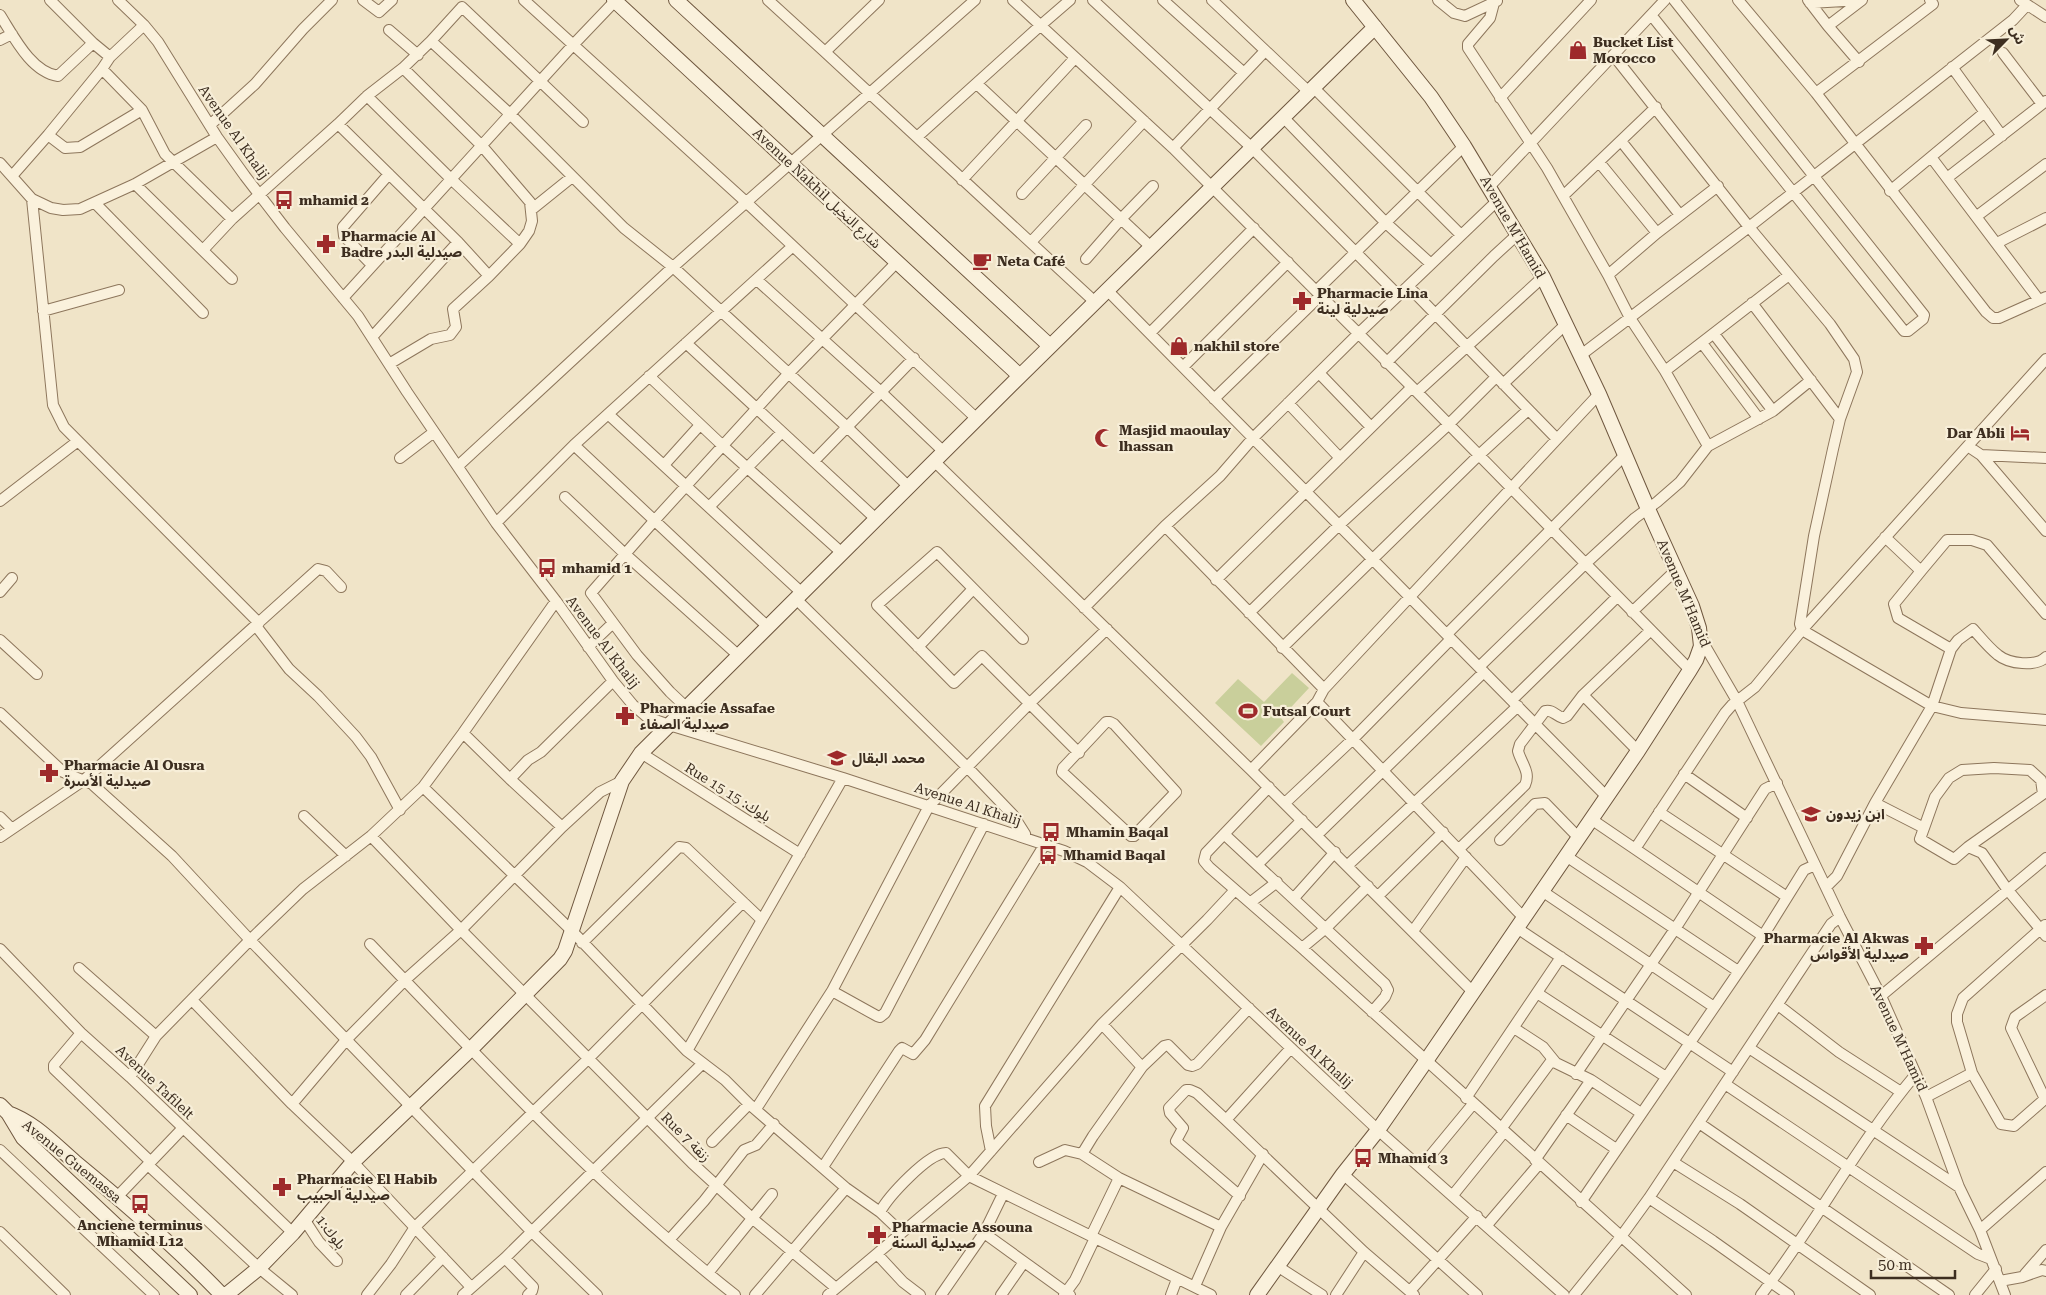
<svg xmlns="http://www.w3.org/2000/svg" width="2046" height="1295" viewBox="0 0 2046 1295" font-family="'Roboto Serif','Noto Sans Arabic',serif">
<rect width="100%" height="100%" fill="#f0e4c8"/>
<!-- green -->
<path fill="#c9cf9b" d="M1292,673L1309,688L1281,718L1284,722L1261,746L1215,703L1238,679L1264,702Z"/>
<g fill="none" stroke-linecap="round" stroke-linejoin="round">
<!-- street casing -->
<g stroke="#8d765c" stroke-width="12">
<path id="street" d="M50,0L93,43
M118,0L144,25L158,42L217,137L245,176L285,228L358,316L407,392L496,523L556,601L613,681L633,705L647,717L669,725L843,778L1064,851L1087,862L1120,887L1378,1130L1564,1295
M363,0L379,12L392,0
M524,0L746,202L977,419
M768,0L825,52L879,0
M1013,0L1173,148L1417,392L1690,670
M1093,0L1252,148L1398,295
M1163,0L1244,73
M1212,0L1309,92
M1438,0L1454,13L1465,16L1497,1
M1738,0L1816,93L1986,312L1993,318H1999L2046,297
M1808,0L1828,26L1862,0
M2020,0L2046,17
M1494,3L1490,18L1468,44V48L1547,168L1608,275L1630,318L1665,371L1708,446
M1810,3L1861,0
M0,15C14,37 31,72 58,76L93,43L110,57
M1652,16L1904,331H1908L1923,319L1924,315L1674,0
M1828,26L1859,62
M389,30L418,55
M0,40L12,34
M825,52L1095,302
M2003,53L2042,104
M1614,56L1749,227L1830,324L1854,359L1857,372L1840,419L1833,449L1814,536L1800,624L1802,630
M1952,67L2002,136
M403,68L431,41
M102,69L142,110L165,154L232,219
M977,84L1151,247
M1313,87L1461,235
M1816,93L1933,4L1930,0
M1500,98L1591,0
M1283,117L1386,223L1431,264
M583,122L462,7L431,41L510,114L624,228L673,267L847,427L909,487
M338,124L367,96
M210,125L255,84L303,29L332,0
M48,135L65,148L80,147L142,110
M917,137L1041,25L1070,0
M1621,141L1680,215
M1173,148L1265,51
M1931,157L2039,300
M1599,162L1657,233
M0,163L32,199L51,208L63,210L80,209L135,184L217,137
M12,176L48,135L102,69L110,57L144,25
M1947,178L2046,101
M962,180L1075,58
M135,184L232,279
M1490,186L1665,0
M1890,191L1985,112
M1022,194L1086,125
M1563,196L1656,107
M32,199L53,405L64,427L259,623
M95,203L203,313
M531,210L572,177
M1977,216L2046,164
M1031,242L1144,121
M1997,243L2046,218
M203,250L232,219L338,124L458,242L489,276L453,309L456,327L450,335L431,339L389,364
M1086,259L1121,219L1153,186
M372,265L344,236L343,227L389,174
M1608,275L1657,233L1718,186
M489,276L520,244L451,179L367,96L403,68L482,146L530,202L532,221L529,231L520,244
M757,280L881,392L944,452
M1408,286L1557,439
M1107,290L1607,797
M1317,290L1464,146
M343,298L573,45L615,1
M1752,303L1840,419
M43,311L119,290
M1150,333L1254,228
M1714,334L1773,411
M373,336L458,242
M686,343L876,519
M1702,343L1759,419
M1581,355L1749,227L2013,20L2027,5
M1386,363L1494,256L1518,234
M1183,367L1288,262
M1665,371L1789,275
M1319,373L1371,427
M649,376L723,446L842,553
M1503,384L1566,324
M1417,392L1543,277
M1214,399L1321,295
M1288,403L1340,458
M608,414L802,593
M574,445L768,627
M1969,447L1981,455L2046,458
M1981,455L2046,531
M400,458L434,432
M814,461L914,358
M934,461L1251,770L1473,992
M664,465L700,425
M458,466L673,267L975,0
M565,497L625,554L739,656
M0,501L78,441
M709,507L782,432
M496,523L574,445L793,246
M1165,526L1324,689
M1921,571L1947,540H1972L1987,545L2046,614
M1216,580L1411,388
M0,592L12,578
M796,599L968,768L1013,815L1025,834L1023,837
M1084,608L1165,526L1220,476L1253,438L1358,334L1498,200
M1632,612L1676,570
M1249,613L1339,525L1448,425L1496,377
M256,626L289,669L318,696L356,737L371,757L400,810
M1802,630L2046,359
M1447,634L1625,455
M1023,639L937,552L877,605L954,683L982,656L1079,753
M1701,639L1737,701L1840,917L1881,996L1926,1097L1959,1187L1980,1230L2005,1295
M0,640L37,674
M588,647L613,623
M918,647L973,589
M1282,648L1478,456L1528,410
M1951,649L1958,640L1973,629C1981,638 1989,648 1998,655C2009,664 2036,667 2046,657
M1479,667L1585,564L1635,518L1657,502L1680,482L1708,446L1773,411L1811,380
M1583,695L1638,751
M1512,700L1617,597
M1317,702L1524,918
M687,708L670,692L637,655L591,593L654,521L788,374L897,262
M0,713L63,772L92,784L172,856L250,940L531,1231L597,1295
M1106,722H1110L1114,724L1176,792L1134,836H1131L1062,772L1063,768Z
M463,733L510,779L562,827
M641,753L800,854
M1251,770L1317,702L1324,689L1599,394
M1684,774L1747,818
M510,779L528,760L541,752L613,681
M423,787L571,930L687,1051L725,1080L749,1104L846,1188L880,1212L901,1232
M1269,787L1206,853L1204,861L1209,867L1302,948L1686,1295
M1285,803L1353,739L1451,639
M1875,803L1924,828L1935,797L1949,778L1962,770L1994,768L2030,770L2041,780L2043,794L1968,847L1982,853L2007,889L2046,936
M1659,812L1787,897
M304,816L346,856
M0,817L11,828
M1591,819L1763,936
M1924,828L1920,839L1954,859L1968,847
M1224,834L1385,984L1388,990L1385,997L1372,1012
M1317,835L1484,672
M371,836L461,930L692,1163L753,1219L836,1288
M0,837L84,780L318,569L326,571L341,587
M1500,840L1535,804L1545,803L1578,837
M1459,849L1525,785C1531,772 1521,763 1518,751L1520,744L1545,711C1552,709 1556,716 1563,718L1567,716L1583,695L1650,631
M1635,849L1725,713L1732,705L1755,687L1802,630L1932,706L1961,713L2046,720
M1566,856L1738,971
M1258,864L1302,820
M1348,865L1518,706
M1826,887L1837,876L1875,803L1932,706L1951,649L1898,618L1894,604L1921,571L1885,537
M1542,891L1714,1007
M1378,896L1443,832
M1294,898L1335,852
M1251,902L1277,882
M2045,925L1963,998L1957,1014V1022L1972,1073L2001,1124L2014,1126L2046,1098
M1517,928L1733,1072
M1413,931L1466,857
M582,943L679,847L686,848L762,920
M370,944C487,1066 602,1190 735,1295
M1302,948L1326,928L1368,886
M0,949L81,1033L130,1077L293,1233
M79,968L156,1036
M832,991L877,1016L880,1017L885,1013L984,824
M1537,993L1666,1077
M1881,996L2046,858
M192,1000L292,1104L353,1162L471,1287
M1778,1005L1839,1052L1901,1092
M1514,1028L1543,1047L1556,1063L1591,1080L1641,1113
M81,1033L54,1065V1069L151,1162
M1749,1048L1959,1187
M687,1051L843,778
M1142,1067L1164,1046L1168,1045L1188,1065L1192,1066L1197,1064L1249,1008
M1576,1074L1675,929L1765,789L1777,783
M130,1077L156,1036L250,940L303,889L371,836L423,787L463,733L556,601
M1725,1084L1978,1254L1991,1259
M1926,1097L1972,1073
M1466,1098L1561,957
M2045,1099L2011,1028L2015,1017L2046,995
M292,1104L347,1039L405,980L461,930L562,827L600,792L622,781
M756,1109L832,991L929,806L1030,703L1107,629
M1566,1115L1616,1149
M1226,1120L1291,1048
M1699,1123L1949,1295
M1501,1129L1552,1060
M712,1142L749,1104
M0,1150L154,1295
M991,1151L986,1126L985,1106L1120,887
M1082,1154L1119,1178L1221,1227
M1535,1160L1591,1080
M1039,1162L1065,1150L1082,1154L1093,1136L1142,1067L1102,1024
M1673,1162L1740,1204L1870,1295
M148,1165L259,1268L292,1295
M823,1167L899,1051L902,1048L913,1054L925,1040L1045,844
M1421,1167L1473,1104
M1343,1174L1477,1295
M1453,1195L1504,1132
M1240,1196L1176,1141L1183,1128L1170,1113L1169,1108L1186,1090H1190L1197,1093L1226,1120L1364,1252L1414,1295
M117,1197L183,1128
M1649,1198L1713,1241L1789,1295
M1581,1202L1763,936L1804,870L1815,865
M880,1212C888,1197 928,1153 946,1153L969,1176L1211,1295
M304,1219L319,1242L337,1261
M1487,1225L1539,1164
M1980,1230L2046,1172
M0,1232L65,1295
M984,1233L1070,1295
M1091,1236L1119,1178
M669,1240L704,1201L744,1150L756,1145L774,1124
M877,1254L903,1282L920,1295
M505,1258L533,1287L532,1291L528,1295
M1277,1266L1322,1295
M708,1273L772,1194
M2025,1274L2046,1250
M2000,1281L2022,1277L2042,1270L2046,1271
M1195,1286L1221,1227L1263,1154
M1410,1291L1477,1216
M367,1295L391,1264L415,1227L588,1059L743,902
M406,1295L443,1257
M463,1295L505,1258L702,1064
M755,1295L846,1188
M828,1295L969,1176L1102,1024L1207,920L1235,890
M941,1295L984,1233L1003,1194
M1001,1295L1024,1262
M1064,1295L1075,1280L1095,1238
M1171,1295L1177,1279
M1336,1295L1364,1252
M1574,1295L1620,1238L1649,1198L1831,924L1840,917
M1761,1295C1816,1223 1858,1143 1916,1074
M1975,1295L1996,1269"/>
</g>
<!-- secondary casing -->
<g stroke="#6f573f" stroke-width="16">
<path id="secondary" d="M614,0L1020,376
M676,0L1050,346
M0,1105L8,1113L23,1138L190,1295
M8,1113C34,1122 54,1144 75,1162C126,1204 176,1247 222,1295
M226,1295L259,1268L293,1233L353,1162L470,1050L560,959L565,951L622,781L641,753L1020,376L1375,27
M1257,1295L1343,1174L1378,1130L1426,1061L1638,751L1690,670L1696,660L1701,646L1699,628L1692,606L1648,509L1599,394L1543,277L1464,146L1431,97L1353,0"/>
</g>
<!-- street -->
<use href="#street" stroke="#faf1dc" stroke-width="10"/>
<!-- secondary -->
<use href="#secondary" stroke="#faf1dc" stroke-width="14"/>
</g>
<!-- icons -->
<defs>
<g id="shop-bare" transform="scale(1.5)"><path d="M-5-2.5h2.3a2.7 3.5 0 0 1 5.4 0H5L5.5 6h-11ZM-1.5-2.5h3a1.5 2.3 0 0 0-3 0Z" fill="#9e2a2b" stroke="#f7eed8" stroke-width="2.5" paint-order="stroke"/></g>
<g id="bus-bare" transform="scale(1.5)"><path d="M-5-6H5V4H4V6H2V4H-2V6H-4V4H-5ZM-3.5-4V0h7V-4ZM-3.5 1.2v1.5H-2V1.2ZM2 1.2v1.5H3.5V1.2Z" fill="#9e2a2b" stroke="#f7eed8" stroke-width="2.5" paint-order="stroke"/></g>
<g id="pharmacy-bare" transform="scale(1.5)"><path d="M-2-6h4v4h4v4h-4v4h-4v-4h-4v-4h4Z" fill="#9e2a2b" stroke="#f7eed8" stroke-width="2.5" paint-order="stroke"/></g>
<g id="cafe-bare" transform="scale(1.5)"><path d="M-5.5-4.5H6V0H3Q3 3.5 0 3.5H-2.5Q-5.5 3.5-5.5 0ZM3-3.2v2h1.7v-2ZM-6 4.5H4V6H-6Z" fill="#9e2a2b" stroke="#f7eed8" stroke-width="2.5" paint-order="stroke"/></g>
<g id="hotel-bare" transform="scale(1.5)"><path d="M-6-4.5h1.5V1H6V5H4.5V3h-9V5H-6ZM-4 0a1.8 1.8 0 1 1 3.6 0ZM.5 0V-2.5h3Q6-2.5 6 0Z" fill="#9e2a2b" stroke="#f7eed8" stroke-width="2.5" paint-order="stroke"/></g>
<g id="mosque-bare" transform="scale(1.5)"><path d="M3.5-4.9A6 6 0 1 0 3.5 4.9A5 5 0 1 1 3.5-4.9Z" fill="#9e2a2b" stroke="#f7eed8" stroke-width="2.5" paint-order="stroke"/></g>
<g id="stadium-bare" transform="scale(1.5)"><path d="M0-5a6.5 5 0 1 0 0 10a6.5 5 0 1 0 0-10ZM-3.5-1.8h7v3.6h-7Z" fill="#9e2a2b" stroke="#f7eed8" stroke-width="2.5" paint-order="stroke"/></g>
<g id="school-bare" transform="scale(1.5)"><path d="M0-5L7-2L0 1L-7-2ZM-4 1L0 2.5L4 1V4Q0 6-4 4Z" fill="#9e2a2b" stroke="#f7eed8" stroke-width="2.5" paint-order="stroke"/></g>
</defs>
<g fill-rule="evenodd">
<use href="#shop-bare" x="1578" y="50"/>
<use href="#bus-bare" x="284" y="200"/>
<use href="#pharmacy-bare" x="326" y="244"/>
<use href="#cafe-bare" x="982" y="261"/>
<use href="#pharmacy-bare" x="1302" y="301"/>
<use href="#shop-bare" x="1179" y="346"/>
<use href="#hotel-bare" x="2020" y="433"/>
<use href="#mosque-bare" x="1104" y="438"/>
<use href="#bus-bare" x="547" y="568"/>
<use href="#stadium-bare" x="1248" y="711"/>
<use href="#pharmacy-bare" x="625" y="716"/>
<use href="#school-bare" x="837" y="758"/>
<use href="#pharmacy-bare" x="49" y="773"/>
<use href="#school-bare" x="1811" y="814"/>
<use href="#bus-bare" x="1051" y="832"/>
<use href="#bus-bare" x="1048" y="855"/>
<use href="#pharmacy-bare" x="1924" y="946"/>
<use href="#bus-bare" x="1363" y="1158"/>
<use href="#pharmacy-bare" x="282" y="1187"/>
<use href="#bus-bare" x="140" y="1204"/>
<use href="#pharmacy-bare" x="877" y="1235"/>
</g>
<g text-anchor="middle" stroke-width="4.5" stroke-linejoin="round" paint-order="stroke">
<!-- poi labels -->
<g font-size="14" font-weight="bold" fill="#3d2e20" stroke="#f7eed8" text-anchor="start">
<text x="1593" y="47">Bucket List<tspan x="1593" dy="16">Morocco</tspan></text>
<text x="299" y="205">mhamid 2</text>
<text x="341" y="241">Pharmacie Al<tspan x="341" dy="16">Badre صيدلية البدر</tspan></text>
<text x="997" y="266">Neta Café</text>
<text x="1317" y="298">Pharmacie Lina<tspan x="1317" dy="16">صيدلية لينة</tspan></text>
<text x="1194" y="351">nakhil store</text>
<text x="1119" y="435">Masjid maoulay<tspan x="1119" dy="16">lhassan</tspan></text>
<text x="2005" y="438" text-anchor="end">Dar Abli</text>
<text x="562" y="573">mhamid 1</text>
<text x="640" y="713">Pharmacie Assafae<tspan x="640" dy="16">صيدلية الصفاء</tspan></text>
<text x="1263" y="716">Futsal Court</text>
<text x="852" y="763">محمد البقال</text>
<text x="64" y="770">Pharmacie Al Ousra<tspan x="64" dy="16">صيدلية الأسرة</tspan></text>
<text x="1826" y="819">ابن زيدون</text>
<text x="1066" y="837">Mhamin Baqal</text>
<text x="1063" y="860">Mhamid Baqal</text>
<text x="1909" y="943" text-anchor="end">Pharmacie Al Akwas<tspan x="1909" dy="16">صيدلية الأقواس</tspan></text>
<text x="1378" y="1163">Mhamid 3</text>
<text x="297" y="1184">Pharmacie El Habib<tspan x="297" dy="16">صيدلية الحبيب</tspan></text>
<text x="140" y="1230" text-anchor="middle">Anciene terminus<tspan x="140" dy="16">Mhamid L12</tspan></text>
<text x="892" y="1232">Pharmacie Assouna<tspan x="892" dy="16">صيدلية السنة</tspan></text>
</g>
<!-- street labels -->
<g font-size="14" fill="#3d2e20" stroke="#f7eed8">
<text transform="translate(234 132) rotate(55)" y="5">Avenue Al Khalij</text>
<text transform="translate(817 188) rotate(43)" y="5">Avenue Nakhil شارع النخيل</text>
<text transform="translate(1513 227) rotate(60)" y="5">Avenue M'Hamid</text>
<text transform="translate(1684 593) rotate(67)" y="5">Avenue M'Hamid</text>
<text transform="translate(603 642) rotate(53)" y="5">Avenue Al Khalij</text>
<text transform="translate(728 792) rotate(32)" y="5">Rue 15 بلوك: 15</text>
<text transform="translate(968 804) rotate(18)" y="5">Avenue Al Khalij</text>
<text transform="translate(1899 1038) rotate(65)" y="5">Avenue M'Hamid</text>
<text transform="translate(1310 1047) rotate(43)" y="5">Avenue Al Khalij</text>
<text transform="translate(155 1082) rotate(43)" y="5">Avenue Tafilelt</text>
<text transform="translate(686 1137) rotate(45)" y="5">Rue 7 زنقة</text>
<text transform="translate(72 1161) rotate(39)" y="5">Avenue Guemassa</text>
<text transform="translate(331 1232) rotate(52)" y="5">بلوك:1</text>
</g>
</g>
<!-- north arrow -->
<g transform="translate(2006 40) rotate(66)" stroke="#f7eed8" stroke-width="4" paint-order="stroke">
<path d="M0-4L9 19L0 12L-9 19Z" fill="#3d2e20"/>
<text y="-8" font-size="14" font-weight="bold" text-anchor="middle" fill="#3d2e20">ش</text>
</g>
<!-- scale -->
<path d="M1871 1270v8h84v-8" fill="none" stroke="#3d2e20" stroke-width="2.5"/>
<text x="1878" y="1270" font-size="15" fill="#3d2e20" stroke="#f7eed8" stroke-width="4" paint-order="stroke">50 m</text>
</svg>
